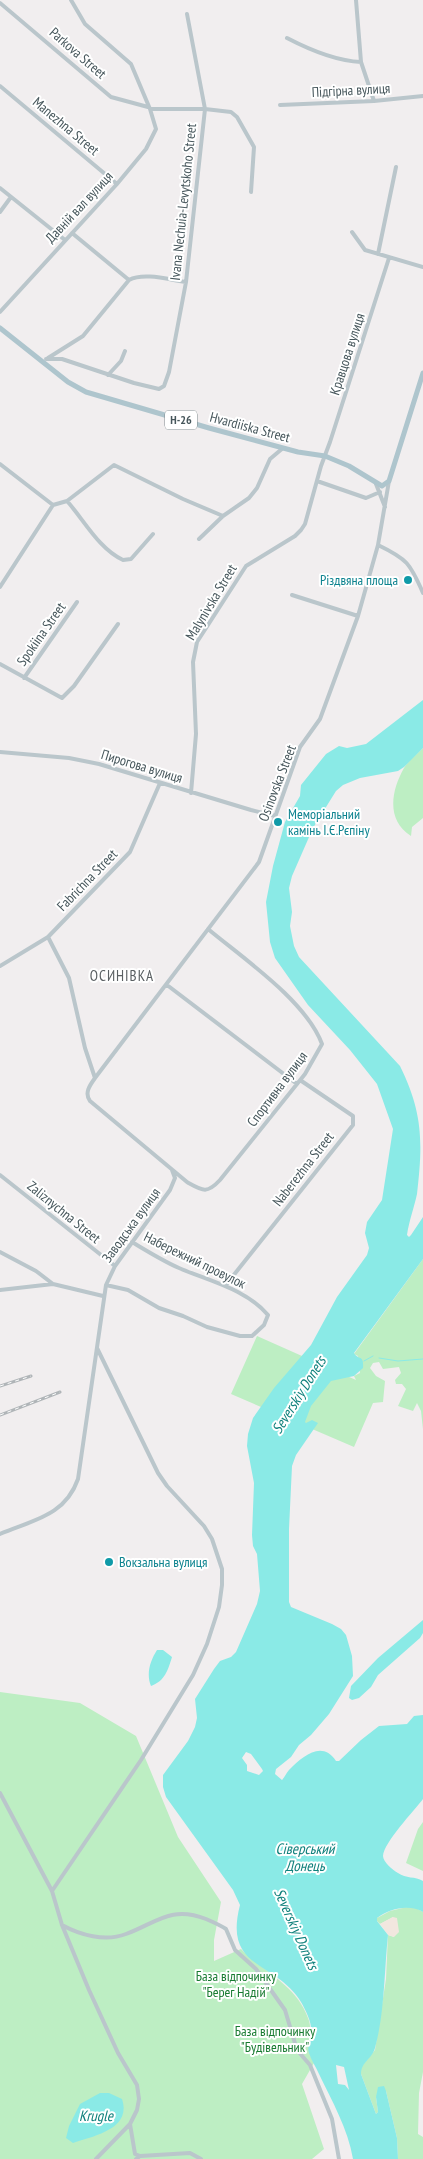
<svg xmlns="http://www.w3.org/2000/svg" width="423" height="2159" viewBox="0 0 423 2159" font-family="'PT Sans Narrow',sans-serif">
<rect width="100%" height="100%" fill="#f1eeef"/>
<!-- green -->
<path fill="#bdeec3" d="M423,748V818L412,827L411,836C386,820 391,791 404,768C408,761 417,754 423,748Z
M423,1259V1429L421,1411L417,1403L413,1411L398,1406L406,1389L402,1384H396L395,1380L401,1373L399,1367L383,1369L379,1362L373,1363L370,1368L376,1376L385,1381L383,1402L373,1403L354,1447L231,1394L257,1336L356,1380L354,1376L360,1373L358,1356L354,1354Z
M0,1692L80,1703L136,1736L178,1837L221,1902L214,1940V1961L241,1949C265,1973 296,1985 308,2018C315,2036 303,2044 314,2063L302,2084L324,2149L312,2159H0Z
M423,1822V1871L406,1863L418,1829Z
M407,1907L416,1908L423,1912V2072L419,2093L418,2134L423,2137V2159H398L397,2138L386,2091L376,2097L378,2112L376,2114L361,2074V2067L375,2050L386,1979L388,1935L394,1937L393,1917L380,1924L377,1921V1918L390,1911Z"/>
<!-- sand -->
<path fill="#f2e7df" d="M393,1917L397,1918L399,1932L394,1937L388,1935L380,1924Z"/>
<!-- water -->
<path fill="#8aeae6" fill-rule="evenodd" d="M423,700V748L404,767L398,771L360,778L343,785L336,791L313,828L292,876L289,888L292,912L290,926L294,946L299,957L400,1066C423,1113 423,1142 417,1194C414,1208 409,1221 407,1235L409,1237L411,1235L423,1217V1259L354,1353C359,1361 364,1354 363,1368L354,1376L331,1381L311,1406L305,1422L306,1423L312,1420L318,1423L296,1455L292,1466L289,1529V1602L291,1607L332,1624L341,1629L346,1635L352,1656L353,1676L329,1714L311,1735L299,1745L291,1757L276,1769L275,1774L282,1780C285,1777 286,1773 289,1770C303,1756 322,1740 336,1761H339L361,1740L379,1726L407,1724L414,1716L423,1715V1799C414,1811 384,1842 383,1856C383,1862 393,1870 398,1873C406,1879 415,1876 423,1881V1912C410,1904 390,1908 377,1918V1921L388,1935C384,1972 385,2011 375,2048C372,2059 361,2062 361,2074L376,2114L378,2112L376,2097L378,2087L384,2086L386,2091L397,2138L398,2159H353C348,2129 332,2101 319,2074C316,2067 311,2060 309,2053C307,2047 310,2041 311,2035C313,2024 306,2011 301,2002C275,1960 223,1970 240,1905L233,1890L166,1797L163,1787V1775L188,1741L195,1727L197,1718L195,1699L214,1669L220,1661L231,1657L236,1652L257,1604L260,1591L257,1554L253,1546L252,1535L254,1483L247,1446L248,1434L253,1418L274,1388L311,1345L337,1297L367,1255L369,1248L365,1233L367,1222L382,1200L393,1129L377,1084L350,1050L308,1005L275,958L270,942L266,902L273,866L285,822L300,796L301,785L326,754L339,746L347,748L366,744ZM246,1752L251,1754L262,1769L263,1771L259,1775L247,1771V1765L242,1758ZM336,2065L344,2067L349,2090L345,2085L338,2084Z
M423,1620V1633L420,1638L378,1675L371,1687L359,1698L352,1700L349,1698L351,1686L378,1658Z
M157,1650H163L172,1657C168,1670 165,1681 151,1686C146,1674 150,1661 157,1650Z
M100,2093H109L122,2099C132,2129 94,2136 73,2143L66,2138L69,2126L80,2104Z"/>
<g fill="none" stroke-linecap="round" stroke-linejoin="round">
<!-- stream -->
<path stroke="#8aeae6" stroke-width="1" d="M379,1358L398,1361L423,1359
M364,1361L373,1356"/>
<!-- minor -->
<path stroke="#bac6cb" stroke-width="4" d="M356,0L361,62L374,101
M0,3L111,97L148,107
M287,38C310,50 336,61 361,62
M0,86L117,184
M280,105L374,101L423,96
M150,109H205L231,112L237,117L254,147L251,192
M0,188L65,240
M0,212L11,197
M352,232L365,250L423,267
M72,233L129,280
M378,254L396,167
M0,312L117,184L146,149L156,129L150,109L131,64L85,24L71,0
M48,358L83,336L129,280C144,272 170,280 186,282
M46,359H62L134,383L159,389L164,386L169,372L186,282L205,109L187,14
M108,375L121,361L125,351
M0,464L53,505
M317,481L366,498L380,492
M376,484L385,507
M67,501C84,520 99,549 123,560L131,559L153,534
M199,539L223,516L249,498L257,488L270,459L283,448
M378,545C407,559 410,563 423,593
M0,587L53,505L67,501L114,465L183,499L223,516
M292,595L358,616
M0,664L62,698L74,686L118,624
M24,678L77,602
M0,752L69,758L99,764L251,810L275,816
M191,793L196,734L193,662L197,642L246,566L295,536L301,530L305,524L321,466L330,442L389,258
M208,929C244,959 306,1001 322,1044L305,1074L220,1180C207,1194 203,1191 187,1182L90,1101C84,1093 90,1085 95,1078L259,862L300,747L320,719L358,616L378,545L389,481
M48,937L69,978L85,1048L95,1078
M0,966L48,937L130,852L160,783
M167,985L297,1084
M0,1175L115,1266
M0,1252L36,1271L53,1284
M106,1285L128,1290L159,1308L183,1316L207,1327L240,1336H252L264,1325L268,1315C246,1289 209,1281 179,1268C163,1261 147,1251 132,1242
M225,1286L353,1125V1116L300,1080
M0,1290L53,1284L103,1296
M0,1534C33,1520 65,1516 78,1479L106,1285L115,1266L170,1190L175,1178L172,1170
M0,1793L52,1891L62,1925L89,1990L118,2053L137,2085L139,2099L137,2110L130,2124L96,2159
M52,1891L141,1760L193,1675L207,1644L219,1607L222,1585V1569L212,1539L204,1526L167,1486L158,1473L97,1348
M62,1925C80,1935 105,1942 126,1934C156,1923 171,1905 206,1919C213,1922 220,1925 226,1929L235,1950L256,1969L285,2010L297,2050L310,2065L332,2119L339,2159
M130,2124L135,2154L140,2156
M136,2159L140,2156L190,2153L201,2159"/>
<!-- major -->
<path stroke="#aec5cd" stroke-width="5" d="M0,328L68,382L86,392L209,428L298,452L325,456L349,466L382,486L389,481L423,373"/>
<!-- rail casing -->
<g stroke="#b0b5b8" stroke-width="3">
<path id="rail" d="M0,1386L31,1376
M0,1415L60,1392"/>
</g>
<!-- rail -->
<use href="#rail" stroke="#fff" stroke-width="1" stroke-dasharray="4" stroke-linecap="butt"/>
</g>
<!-- markers -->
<g fill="#0f9aa8" stroke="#fff" stroke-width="2">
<circle cx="408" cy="580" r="5"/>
<circle cx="278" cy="822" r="5"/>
<circle cx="109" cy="1562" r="5"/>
</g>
<g text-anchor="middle" stroke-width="4" stroke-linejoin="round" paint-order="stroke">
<!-- shield labels -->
<rect fill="#fff" stroke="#7e898c" stroke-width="1" x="165" y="410.5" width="32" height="19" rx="4"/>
<g font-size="12" font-weight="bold" fill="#46565b">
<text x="181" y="424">Н-26</text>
</g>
<!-- street labels -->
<g font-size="14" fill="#46565b" stroke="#fff">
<text transform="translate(78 53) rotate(41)" y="5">Parkova Street</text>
<text transform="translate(351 90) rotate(-3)" y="5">Підгірна вулиця</text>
<text transform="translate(66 126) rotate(40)" y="5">Manezhna Street</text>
<text transform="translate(183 202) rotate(-84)" y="5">Ivana Nechuia-Levytskoho Street</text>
<text transform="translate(79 207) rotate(-47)" y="5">Давній вал вулиця</text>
<text transform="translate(347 354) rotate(-72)" y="5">Кравцова вулиця</text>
<text transform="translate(250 427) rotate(15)" y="5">Hvardiiska Street</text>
<text transform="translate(211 602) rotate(-59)" y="5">Malynivska Street</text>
<text transform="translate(41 634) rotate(-55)" y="5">Spokiina Street</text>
<text transform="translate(142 766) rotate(17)" y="5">Пирогова вулиця</text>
<text transform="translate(277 783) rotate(-69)" y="5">Osinovska Street</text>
<text transform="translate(87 880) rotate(-46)" y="5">Fabrichna Street</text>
<text transform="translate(277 1089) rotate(-53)" y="5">Спортивна вулиця</text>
<text transform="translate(303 1169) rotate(-52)" y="5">Naberezhna Street</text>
<text transform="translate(64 1212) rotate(39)" y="5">Zaliznychna Street</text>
<text transform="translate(131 1225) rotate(-54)" y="5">Заводська вулиця</text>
<text transform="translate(195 1260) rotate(26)" y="5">Набережний провулок</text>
</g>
<!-- culture labels -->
<g font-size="14" fill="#0d838f" stroke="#fff" text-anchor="start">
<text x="398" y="585" text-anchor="end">Різдвяна площа</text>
<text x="288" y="819">Меморіальний<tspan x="288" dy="16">камінь І.Є.Рєпіну</tspan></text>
<text x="119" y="1567">Вокзальна вулиця</text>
</g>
<!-- park labels -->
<g font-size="14" fill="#187b31" stroke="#fff">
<text x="236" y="1981">База відпочинку<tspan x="236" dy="16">"Берег Надій"</tspan></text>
<text x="275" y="2036">База відпочинку<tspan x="275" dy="16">"Будівельник"</tspan></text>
</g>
<!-- neighbourhood labels -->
<g font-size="15" letter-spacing="1" fill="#5b6063" stroke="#fff">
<text x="122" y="981">ОСИНІВКА</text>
</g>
<!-- water labels -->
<g font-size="15" font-style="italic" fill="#10817c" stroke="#fff">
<text transform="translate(299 1395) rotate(-58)" y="5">Severskiy Donets</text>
<text x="305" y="1854">Сіверський<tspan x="305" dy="17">Донець</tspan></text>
<text transform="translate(296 1929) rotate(66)" y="5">Severskiy Donets</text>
<text x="96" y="2121">Krugle</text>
</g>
</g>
</svg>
